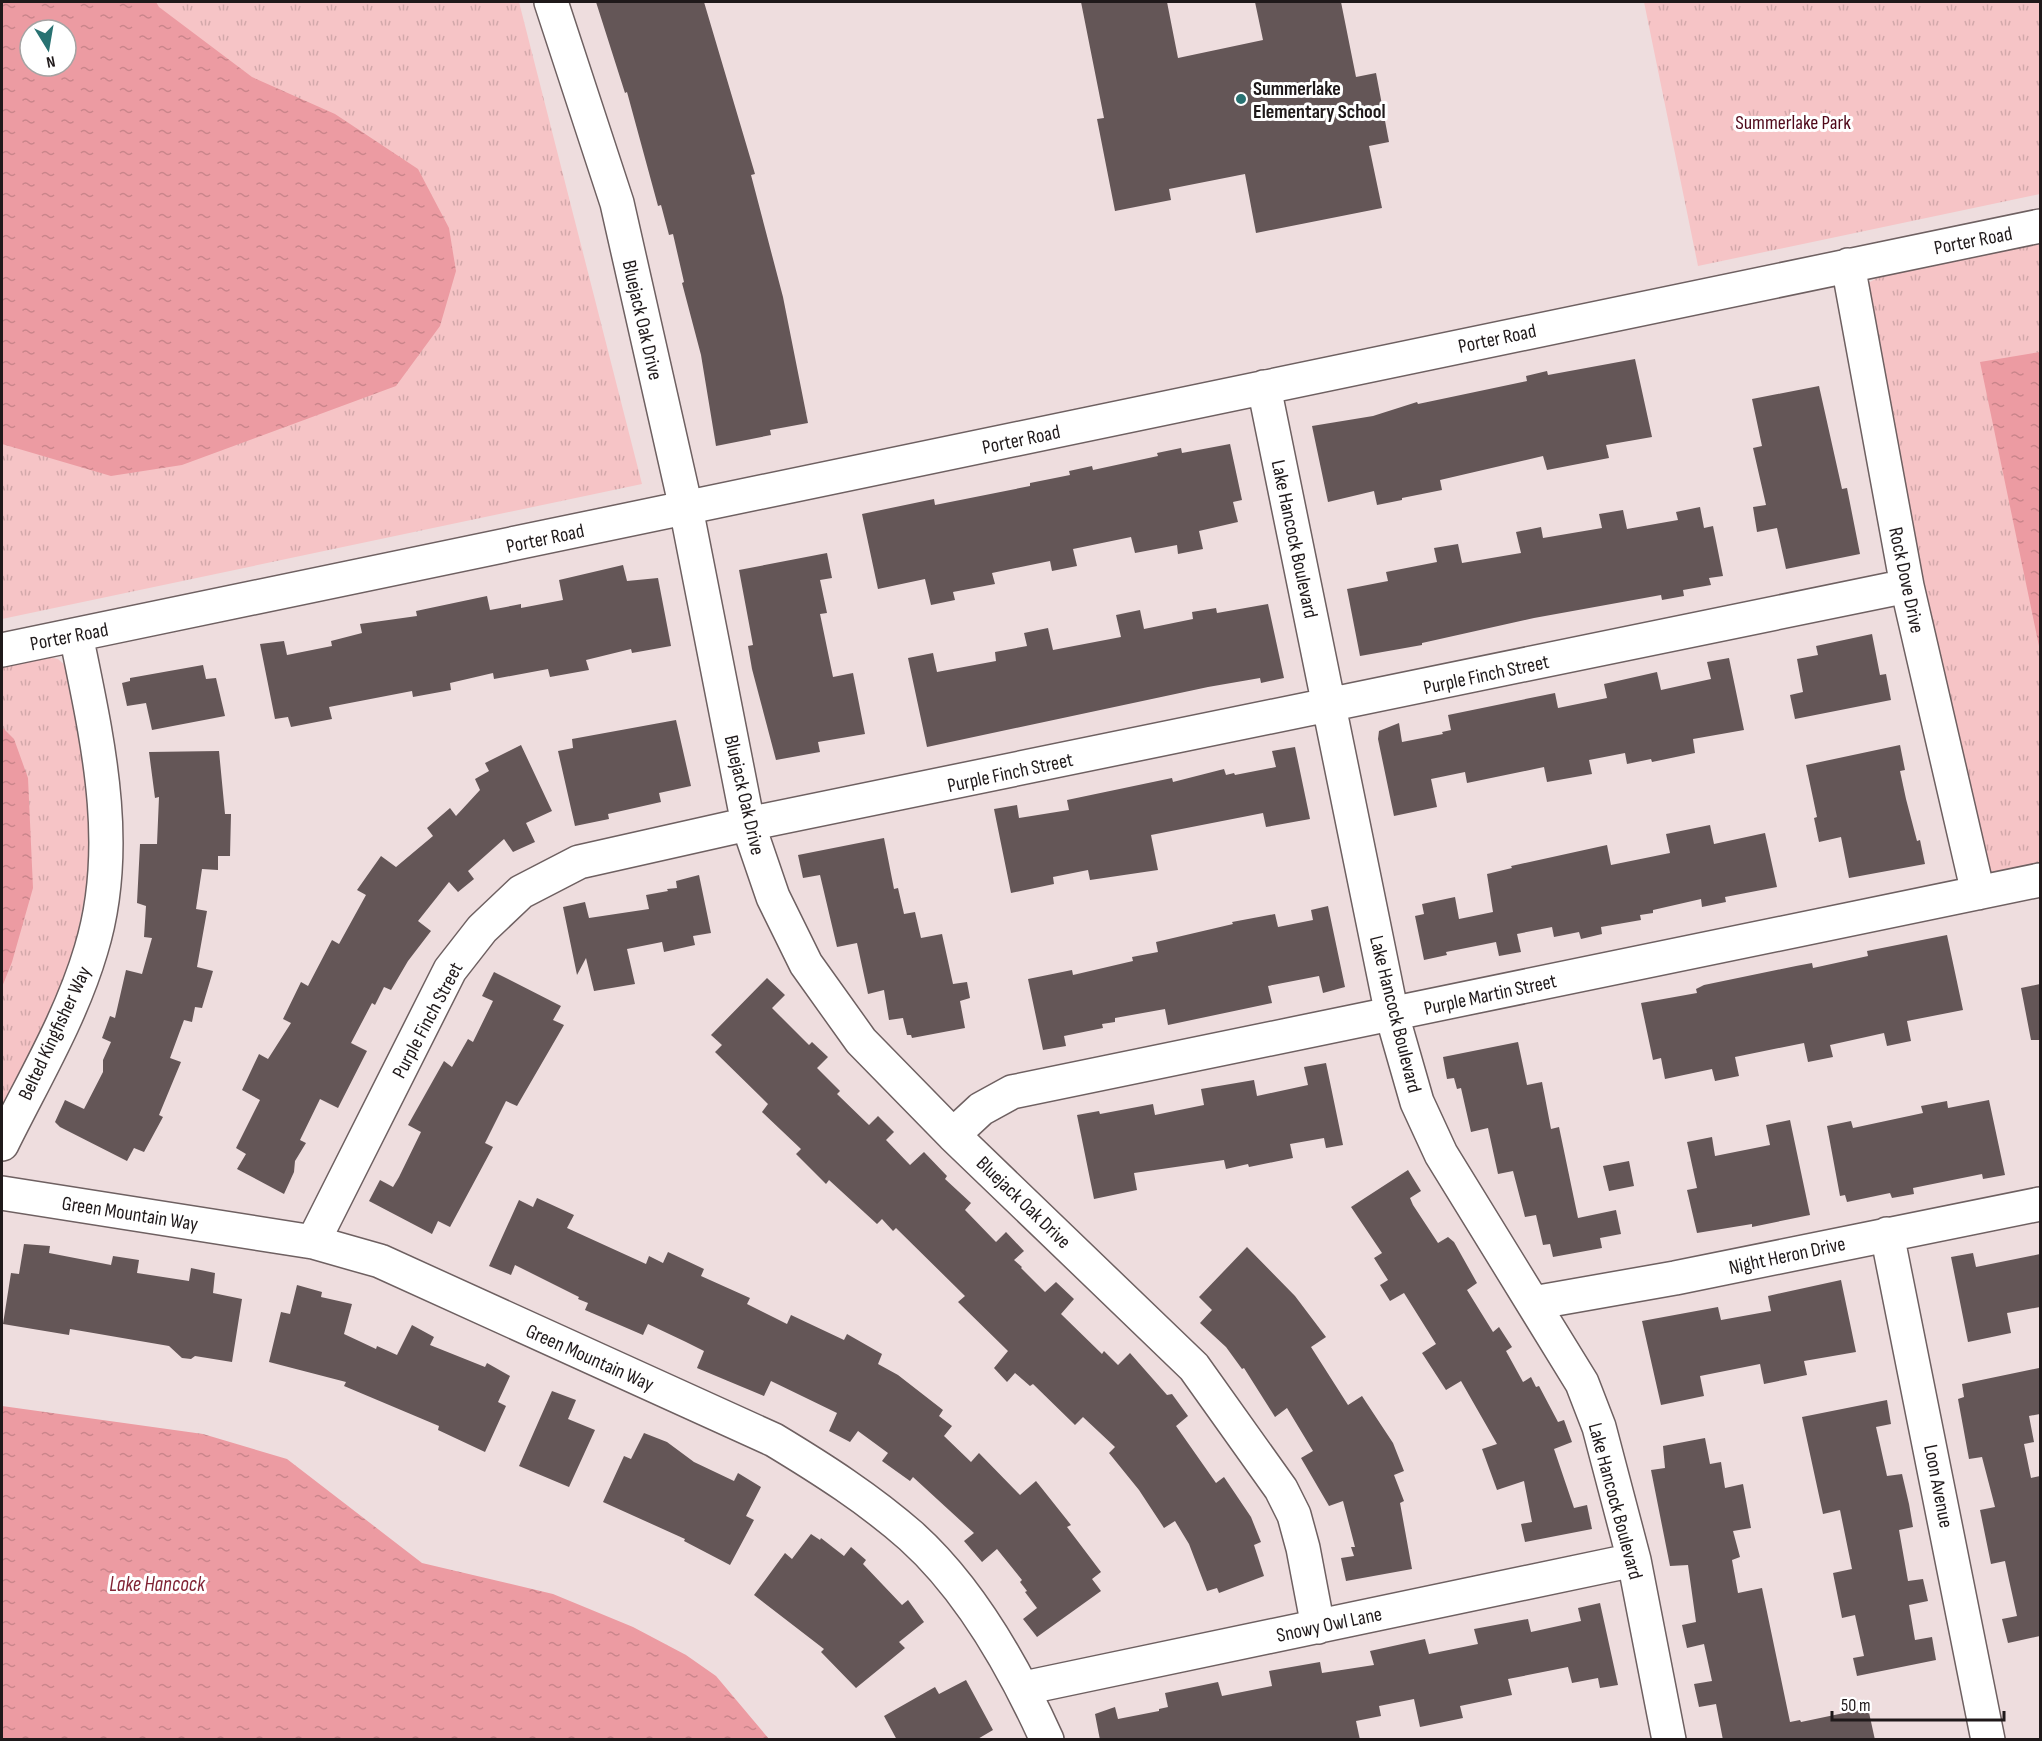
<svg xmlns="http://www.w3.org/2000/svg" width="2042" height="1741" viewBox="0 0 2042 1741" font-family="'Sofia Sans Condensed',sans-serif">
<defs>
<pattern id="park-tufts" width="24" height="20" patternUnits="userSpaceOnUse" patternTransform="scale(1.5)"><rect width="24" height="20" fill="#f6c4c6"/><path d="M3 7l-1-3M5 7V3M7 7l1-3M15 17l-1-3M17 17v-4M19 17l1-3" fill="none" stroke="#d2a8aa"/></pattern>
<pattern id="water-ripples" width="26" height="14" patternUnits="userSpaceOnUse" patternTransform="scale(1.5)"><rect width="26" height="14" fill="#ec9ba2"/><path d="M2 4q2-2 4 0t4 0M15 11q2-2 4 0t4 0" fill="none" stroke="#ca858b"/></pattern>
</defs>
<rect width="100%" height="100%" fill="#eeddde"/>
<!-- park -->
<path fill="url(#park-tufts)" fill-rule="evenodd" d="M2,2H519L642,484L2,619ZM30,30H66V66H30Z
M1644,2H2040V194L1698,266Z
M2040,242V866C2023,869 1997,880 1984,866L1863,301L1868,283L1883,275Z
M44,656L58,659L68,668L87,760L91,854L88,877L72,965L2,1120V664Z"/>
<!-- water -->
<path fill="url(#water-ripples)" fill-rule="evenodd" d="M2,2H156L159,7L252,77L335,114L418,169L449,228L456,271L440,326L396,386L182,465L111,476L2,444ZM30,30H66V66H30Z
M2040,352V651L1980,362Z
M2,727L14,739L28,778L33,888L12,962L2,987Z
M2,1406L203,1434L287,1459L422,1563L553,1594L633,1627L686,1655L716,1676L769,1739H2Z"/>
<!-- building -->
<path fill="#645657" d="M596,2H704L755,174L751,175L783,297L808,423L770,430L771,435L716,446L701,355L682,283L684,282L673,234L669,235L661,205L658,206L627,92L625,93Z
M1081,2H1167L1178,58L1263,40L1255,2H1341L1356,77L1376,73L1389,142L1369,146L1382,208L1256,233L1245,174L1169,189L1171,200L1115,211L1097,119L1104,118Z
M1635,359L1652,437L1606,445L1609,458L1547,470L1543,456L1440,480L1442,490L1402,498V500L1377,505L1374,491L1328,502L1312,426L1373,416L1417,402L1418,404L1527,381L1526,376L1547,371L1548,375Z
M1819,386L1842,489L1847,488L1860,554L1786,569L1777,528L1757,532L1753,507L1766,505L1753,448L1762,446L1752,399Z
M1230,444L1242,500L1233,502L1238,522L1199,531L1203,549L1178,554L1177,545L1135,553L1131,537L1073,549L1077,566L1052,571L1050,561L992,573L995,584L953,592L955,600L931,605L925,579L878,589L862,514L934,499L935,505L1030,486V483L1070,475L1069,471L1092,466L1093,470L1158,456L1157,453L1181,448L1182,453Z
M1700,507L1704,528L1713,526L1723,576L1709,578L1711,585L1683,590L1684,596L1662,600L1661,595L1534,618L1422,643V645L1360,656L1347,589L1388,581L1386,572L1437,562L1434,548L1458,544L1462,563L1521,553L1516,532L1541,527L1543,538L1602,528L1599,514L1623,510L1627,529L1678,520L1676,512Z
M827,553L832,578L820,580L827,613L820,614L833,677L853,673L865,734L818,742L820,752L776,760L752,669L748,646L753,645L739,570Z
M623,565L627,581L658,578L671,646L632,653L631,649L586,660L589,670L550,677L548,669L494,679L493,673L450,683L451,690L413,697L412,691L329,707L332,719L291,727L288,717L275,719L260,644L284,641L287,655L332,646L331,641L362,633L360,624L417,616L416,611L487,596L490,610L521,604V608L563,600L559,580Z
M1268,604L1284,678L1261,683L1260,678L1208,687L927,747L908,658L933,653L937,672L996,661L995,652L1027,646L1024,633L1048,628L1053,650L1121,637L1116,615L1140,610L1144,629L1193,619L1192,612L1216,608L1217,613Z
M1872,634L1880,675L1886,674L1891,700L1795,719L1790,695L1803,692L1797,659L1818,655L1816,646Z
M1729,658L1744,730L1693,739L1695,753L1652,762L1651,759L1627,764L1625,753L1589,760L1592,774L1547,782L1544,767L1467,783L1465,772L1431,779L1437,807L1394,816L1378,739L1379,731L1399,723L1402,742L1443,734L1442,732L1451,730L1448,715L1555,693L1558,708L1607,698L1604,684L1657,672L1661,690L1711,679L1707,662Z
M203,665L206,679L216,678L225,716L152,730L146,703L127,706L122,683L130,681V678Z
M676,720L691,786L659,793L661,802L608,814L609,819L575,826L558,751L573,748L572,739Z
M521,745L552,811L526,823L535,842L513,852L504,839L468,871L474,879L458,892L449,882L418,921L431,931L408,961L391,990L384,987L375,1005L372,1003L351,1043L367,1051L338,1108L320,1099L300,1140L306,1143L295,1161L294,1172L284,1194L237,1169L246,1154L236,1148L260,1100L242,1090L259,1054L268,1059L291,1023L283,1019L301,982L308,986L332,940L339,944L366,895L357,890L381,856L396,867L433,836L427,828L450,808L456,816L480,790L475,779L489,771L485,763Z
M1900,745L1905,770L1900,771L1906,799L1917,841L1920,840L1925,864L1849,878L1841,837L1819,842L1814,818L1817,817L1806,765Z
M1295,747L1310,819L1266,827L1263,813L1151,835L1158,870L1090,880L1088,870L1053,877L1054,884L1011,893L994,809L1017,805L1019,818L1069,810L1067,800L1172,778L1173,782L1224,769L1226,775L1234,773L1235,775L1276,767L1272,751Z
M219,751L225,814H231L230,856H218V870L202,869L196,909L207,911L197,967L213,971L202,1008L195,1007L192,1022L184,1020L170,1058L181,1062L159,1115L163,1117L144,1152L134,1148L127,1161L60,1127L55,1122L65,1100L84,1109L103,1072V1060L111,1042L102,1038L110,1016L115,1018L126,970L142,974L152,938L144,937L146,906L137,903L140,844H157L159,797L155,798L149,752Z
M1710,825L1714,844L1765,833L1777,887L1725,897L1726,902L1702,907L1701,899L1653,910V913L1640,915L1641,920L1601,927L1602,934L1581,939L1579,932L1554,937L1552,927L1517,934L1521,952L1499,956L1496,942L1446,952L1447,955L1424,960L1415,916L1424,914L1422,904L1455,897L1459,919L1493,912L1487,874L1512,868L1511,866L1607,845L1611,865L1670,853L1666,834Z
M884,838L894,889L898,888L904,914L915,912L921,938L942,934L953,984L967,982L970,998L960,1001L965,1028L912,1038L911,1035H907L903,1018L889,1020L884,990L868,994L857,943L837,947L820,875L803,878L798,855Z
M699,875L711,933L693,936L695,945L664,952L662,942L627,949L635,984L594,991L586,958L577,975L563,907L585,902L589,918L649,909L646,895L668,891L667,889L677,888L676,881Z
M1328,906L1345,987L1323,993L1319,976L1268,986L1272,1003L1168,1025L1165,1009L1115,1018V1022L1102,1024L1103,1028L1064,1036L1066,1046L1043,1050L1028,979L1072,970L1073,975L1133,961L1132,957L1158,952L1156,942L1233,924L1232,922L1275,914L1278,927L1313,920L1311,910Z
M1947,935L1963,1010L1907,1021L1911,1041L1887,1046L1884,1033L1830,1045L1833,1057L1808,1062L1804,1043L1735,1057L1739,1076L1715,1081L1712,1069L1665,1079L1661,1058L1653,1060L1641,1003L1697,993L1696,989L1704,985L1796,966L1812,963L1813,968L1868,956L1867,951Z
M494,972L561,1006L553,1020L564,1025L517,1106L506,1101L485,1143L493,1147L450,1227L438,1221L432,1234L369,1201L380,1180L393,1187L399,1177L421,1132L408,1125L444,1061L452,1067L468,1039L473,1042L493,1001L482,996Z
M767,978L785,995L772,1008L809,1045L812,1042L828,1057L817,1068L840,1091L837,1094L869,1125L878,1116L894,1132L886,1140L910,1165L924,1152L947,1176L945,1179L971,1203L965,1210L996,1242L1006,1232L1024,1251L1014,1260L1022,1267L1021,1268L1045,1292L1056,1282L1074,1299L1061,1314L1102,1354L1104,1351L1118,1365L1130,1353L1167,1395L1172,1394L1188,1416L1176,1426L1216,1483L1224,1477L1251,1517L1261,1542L1254,1545L1264,1576L1219,1593L1217,1588L1207,1591L1189,1544L1175,1521L1164,1528L1139,1490L1109,1453L1115,1447L1083,1417L1075,1425L1033,1384L1030,1386L1015,1373L1007,1382L994,1368L1008,1351L958,1302L965,1296L896,1228L893,1231L882,1219L877,1224L829,1180L826,1184L796,1154L801,1149L762,1112L768,1104L715,1052L722,1045L711,1035Z
M2040,984V1040H2031L2021,988Z
M1518,1042L1527,1085L1542,1082L1551,1129L1559,1127L1578,1218L1616,1210L1621,1234L1600,1238L1602,1248L1553,1257L1550,1244L1543,1245L1536,1215L1525,1217L1513,1171L1498,1174L1488,1128L1471,1132L1461,1088L1457,1089L1454,1078L1447,1079L1443,1057Z
M1326,1063L1343,1145L1326,1148L1324,1138L1290,1144L1293,1158L1249,1167L1248,1164L1226,1169L1224,1160L1134,1173L1137,1190L1094,1199L1077,1115L1099,1111L1100,1114L1153,1104L1155,1115L1204,1105L1201,1089L1254,1080L1257,1096L1308,1085L1304,1067Z
M1989,1100L2005,1175L1983,1179L1982,1174L1913,1188L1914,1194L1892,1198L1890,1193L1847,1202L1845,1195L1840,1196L1827,1126L1851,1121L1853,1128L1923,1113L1921,1106L1947,1101L1948,1108Z
M1790,1120L1810,1215L1752,1227V1224L1697,1233L1687,1190L1697,1188L1687,1142L1712,1137L1715,1156L1770,1145L1766,1125Z
M1629,1161L1634,1186L1609,1191L1603,1166Z
M1408,1170L1421,1191L1410,1198L1413,1205L1438,1243L1448,1237L1454,1242L1477,1283L1467,1290L1493,1332L1499,1327L1512,1347L1506,1351L1523,1382L1531,1377L1536,1387L1539,1386L1558,1422L1564,1420L1572,1442L1554,1449L1574,1508L1587,1505L1592,1529L1525,1542L1521,1524L1532,1522L1524,1481L1497,1490L1482,1449L1497,1444L1461,1381L1446,1390L1422,1353L1436,1344L1404,1293L1390,1301L1380,1285L1388,1280L1374,1258L1382,1253L1351,1207Z
M537,1198L574,1215L567,1228L646,1264L649,1256L663,1263L668,1252L704,1269L701,1276L750,1298L747,1304L787,1324L791,1315L844,1340L847,1334L882,1354L878,1364L898,1375L943,1410L939,1416L952,1426L944,1436L971,1462L979,1453L1020,1495L1036,1481L1071,1525L1067,1527L1101,1572L1092,1579L1101,1591L1037,1637L1023,1619L1037,1608L1025,1592L1027,1591L1020,1582L1022,1580L997,1549L982,1562L964,1541L974,1533L913,1477L910,1481L882,1461L888,1453L858,1431L850,1442L829,1431L837,1413L771,1381L764,1396L728,1381L697,1368L704,1351L686,1342L648,1324L643,1335L585,1310L588,1303L578,1299L579,1297L515,1265L511,1275L489,1266L519,1200L533,1207Z
M24,1244L50,1246L49,1253L111,1265L113,1256L139,1260L137,1273L189,1281L191,1268L215,1273L213,1293L242,1299L232,1362L195,1356L191,1359L182,1358L169,1346L70,1329L69,1335L3,1324L11,1273L19,1274Z
M1247,1247L1295,1296L1326,1337L1311,1347L1348,1405L1362,1396L1393,1443L1404,1471L1394,1475L1404,1501L1400,1503L1412,1569L1346,1581L1341,1558L1354,1556L1351,1547H1355L1343,1501L1329,1506L1301,1458L1313,1451L1287,1408L1275,1417L1244,1368L1242,1369L1226,1347L1200,1323L1212,1310L1199,1297Z
M1973,1253L1976,1267L2040,1254V1307L2007,1313L2011,1333L1968,1342L1951,1257Z
M1841,1280L1856,1352L1804,1361L1807,1375L1764,1384L1760,1364L1700,1376L1704,1396L1661,1405L1642,1321L1718,1307L1721,1320L1771,1311L1768,1296Z
M297,1285L322,1292L321,1297L352,1304L344,1334L376,1349L377,1346L397,1355L412,1325L434,1337L430,1345L485,1367L487,1363L510,1376L498,1402L506,1406L485,1452L438,1430L439,1426L344,1386L346,1382L269,1362L281,1312L290,1314Z
M2039,1368L2040,1414L2029,1416L2034,1442L2024,1444L2031,1478L2040,1476V1636L2008,1643L2002,1619L2017,1616L2009,1580L2005,1561L1991,1564L1980,1510L1995,1507L1982,1457L1969,1459L1958,1399L1964,1397L1962,1384Z
M552,1391L576,1400L568,1419L595,1430L569,1487L519,1466Z
M1887,1400L1891,1424L1876,1427L1887,1476L1902,1474L1909,1504L1913,1527L1899,1530L1908,1581L1923,1579L1928,1601L1909,1605L1915,1640L1932,1637L1936,1660L1857,1676L1853,1658L1864,1656L1855,1615L1842,1618L1833,1573L1852,1569L1840,1510L1823,1514L1802,1417Z
M644,1433L667,1442L694,1462L734,1481L738,1473L761,1487L746,1516L754,1520L730,1565L684,1541L685,1539L603,1502L624,1456L631,1459Z
M1705,1438L1710,1464L1721,1462L1725,1488L1743,1484L1751,1528L1733,1531L1740,1557L1732,1560L1738,1593L1762,1588L1790,1722L1800,1720L1801,1722L1868,1708L1875,1740H1723L1716,1704L1699,1707L1694,1684L1712,1681L1704,1644L1687,1648L1682,1625L1696,1622L1688,1565L1670,1566L1651,1470L1665,1468L1663,1446Z
M811,1534L820,1540L821,1538L844,1556L851,1547L866,1560L863,1564L902,1605L908,1600L924,1622L899,1642L905,1648L856,1688L821,1652L824,1649L754,1595L785,1553L792,1559Z
M1600,1603L1618,1685L1600,1688L1598,1678L1572,1683L1568,1667L1508,1679L1512,1695L1460,1706L1463,1718L1420,1727L1414,1699L1379,1706L1381,1716L1356,1721L1360,1740H1100L1095,1714L1115,1707L1118,1719L1159,1711V1709L1168,1707L1165,1693L1218,1682L1222,1696L1272,1686L1269,1671L1320,1662L1322,1673L1374,1665L1370,1651L1425,1639L1429,1654L1478,1644L1474,1629L1528,1619L1531,1632L1581,1621L1578,1608Z
M966,1680L993,1730L976,1740H897L884,1716L935,1687L939,1694Z"/>
<g fill="none" stroke-linecap="round" stroke-linejoin="round">
<!-- minor casing -->
<g stroke="#6e6061" stroke-width="36">
<path id="minor" d="M551,2L617,203L686,508L748,824L773,897L806,964L861,1041L953,1135L1194,1367L1281,1489L1294,1515L1303,1548L1318,1627
M1848,265L1907,586L1978,893
M1264,387L1392,1015L1417,1102L1441,1154L1582,1383L1599,1427L1634,1560L1669,1740
M2,650L2040,226
M953,1135L981,1109L1012,1092L2040,880
M2,1144C33,1081 71,1018 91,950C123,846 97,738 76,635
M2,1193L313,1242L380,1261L774,1440C822,1469 869,1499 911,1536C970,1589 1015,1669 1047,1740
M1887,1234L1988,1740
M313,1242L450,970L482,929L521,892L579,862L748,824L1907,586
M1533,1303L1675,1278L2040,1204
M1024,1688L1634,1560"/>
</g>
<!-- minor -->
<use href="#minor" stroke="#fff" stroke-width="33"/>
</g>
<!-- markers -->
<circle fill="#287272" stroke="#fff" stroke-width="2" cx="1241" cy="99" r="6"/>
<g text-anchor="middle" stroke-width="6" stroke-linejoin="round" paint-order="stroke">
<!-- poi labels -->
<g font-size="20" font-weight="bold" fill="#1f191a" stroke="#fff" text-anchor="start">
<text x="1253" y="95">Summerlake<tspan x="1253" dy="23">Elementary School</tspan></text>
</g>
<!-- park labels -->
<g font-size="20" fill="#4f0819" stroke="#fff">
<text x="1793" y="129">Summerlake Park</text>
</g>
<!-- street labels -->
<g font-size="20" fill="#1f191a" stroke="#fff">
<text transform="translate(1973 240) rotate(-11)" y="7">Porter Road</text>
<text transform="translate(643 320) rotate(77)" y="7">Bluejack Oak Drive</text>
<text transform="translate(1497 338) rotate(-12)" y="7">Porter Road</text>
<text transform="translate(1021 439) rotate(-12)" y="7">Porter Road</text>
<text transform="translate(545 538) rotate(-12)" y="7">Porter Road</text>
<text transform="translate(1295 539) rotate(78)" y="7">Lake Hancock Boulevard</text>
<text transform="translate(1907 580) rotate(78)" y="7">Rock Dove Drive</text>
<text transform="translate(69 636) rotate(-11)" y="7">Porter Road</text>
<text transform="translate(1486 674) rotate(-12)" y="7">Purple Finch Street</text>
<text transform="translate(1010 772) rotate(-12)" y="7">Purple Finch Street</text>
<text transform="translate(745 795) rotate(77)" y="7">Bluejack Oak Drive</text>
<text transform="translate(1490 994) rotate(-12)" y="7">Purple Martin Street</text>
<text transform="translate(1396 1014) rotate(76)" y="7">Lake Hancock Boulevard</text>
<text transform="translate(427 1020) rotate(-62)" y="7">Purple Finch Street</text>
<text transform="translate(54 1033) rotate(-65)" y="7">Belted Kingfisher Way</text>
<text transform="translate(1024 1202) rotate(44)" y="7">Bluejack Oak Drive</text>
<text transform="translate(130 1213) rotate(9)" y="7">Green Mountain Way</text>
<text transform="translate(1787 1255) rotate(-12)" y="7">Night Heron Drive</text>
<text transform="translate(590 1357) rotate(24)" y="7">Green Mountain Way</text>
<text transform="translate(1939 1486) rotate(79)" y="7">Loon Avenue</text>
<text transform="translate(1616 1501) rotate(75)" y="7">Lake Hancock Boulevard</text>
<text transform="translate(1329 1624) rotate(-12)" y="7">Snowy Owl Lane</text>
</g>
<!-- water labels -->
<g font-size="21" font-style="italic" fill="#802334" stroke="#fff">
<text x="157" y="1591">Lake Hancock</text>
</g>
</g>
<!-- border -->
<rect width="2042" height="1741" fill="none" stroke="#1f191a" stroke-width="6"/>
<!-- north arrow -->
<g transform="translate(48 48) rotate(169)"><circle r="28" fill="#ffffff" stroke="#a5a3a3" stroke-width="1.5"/>
<path d="M0-4.5L10 22L0 15L-10 22Z" fill="#287272"/>
<text y="-9" font-size="16" font-weight="bold" text-anchor="middle" fill="#1f191a">N</text>
</g>
<!-- scale -->
<path d="M1832 1711v9h172v-9" fill="none" stroke="#1f191a" stroke-width="3"/>
<text x="1841" y="1711" font-size="18" fill="#1f191a" stroke="#ffffff" stroke-width="4.5" paint-order="stroke">50 m</text>
</svg>
